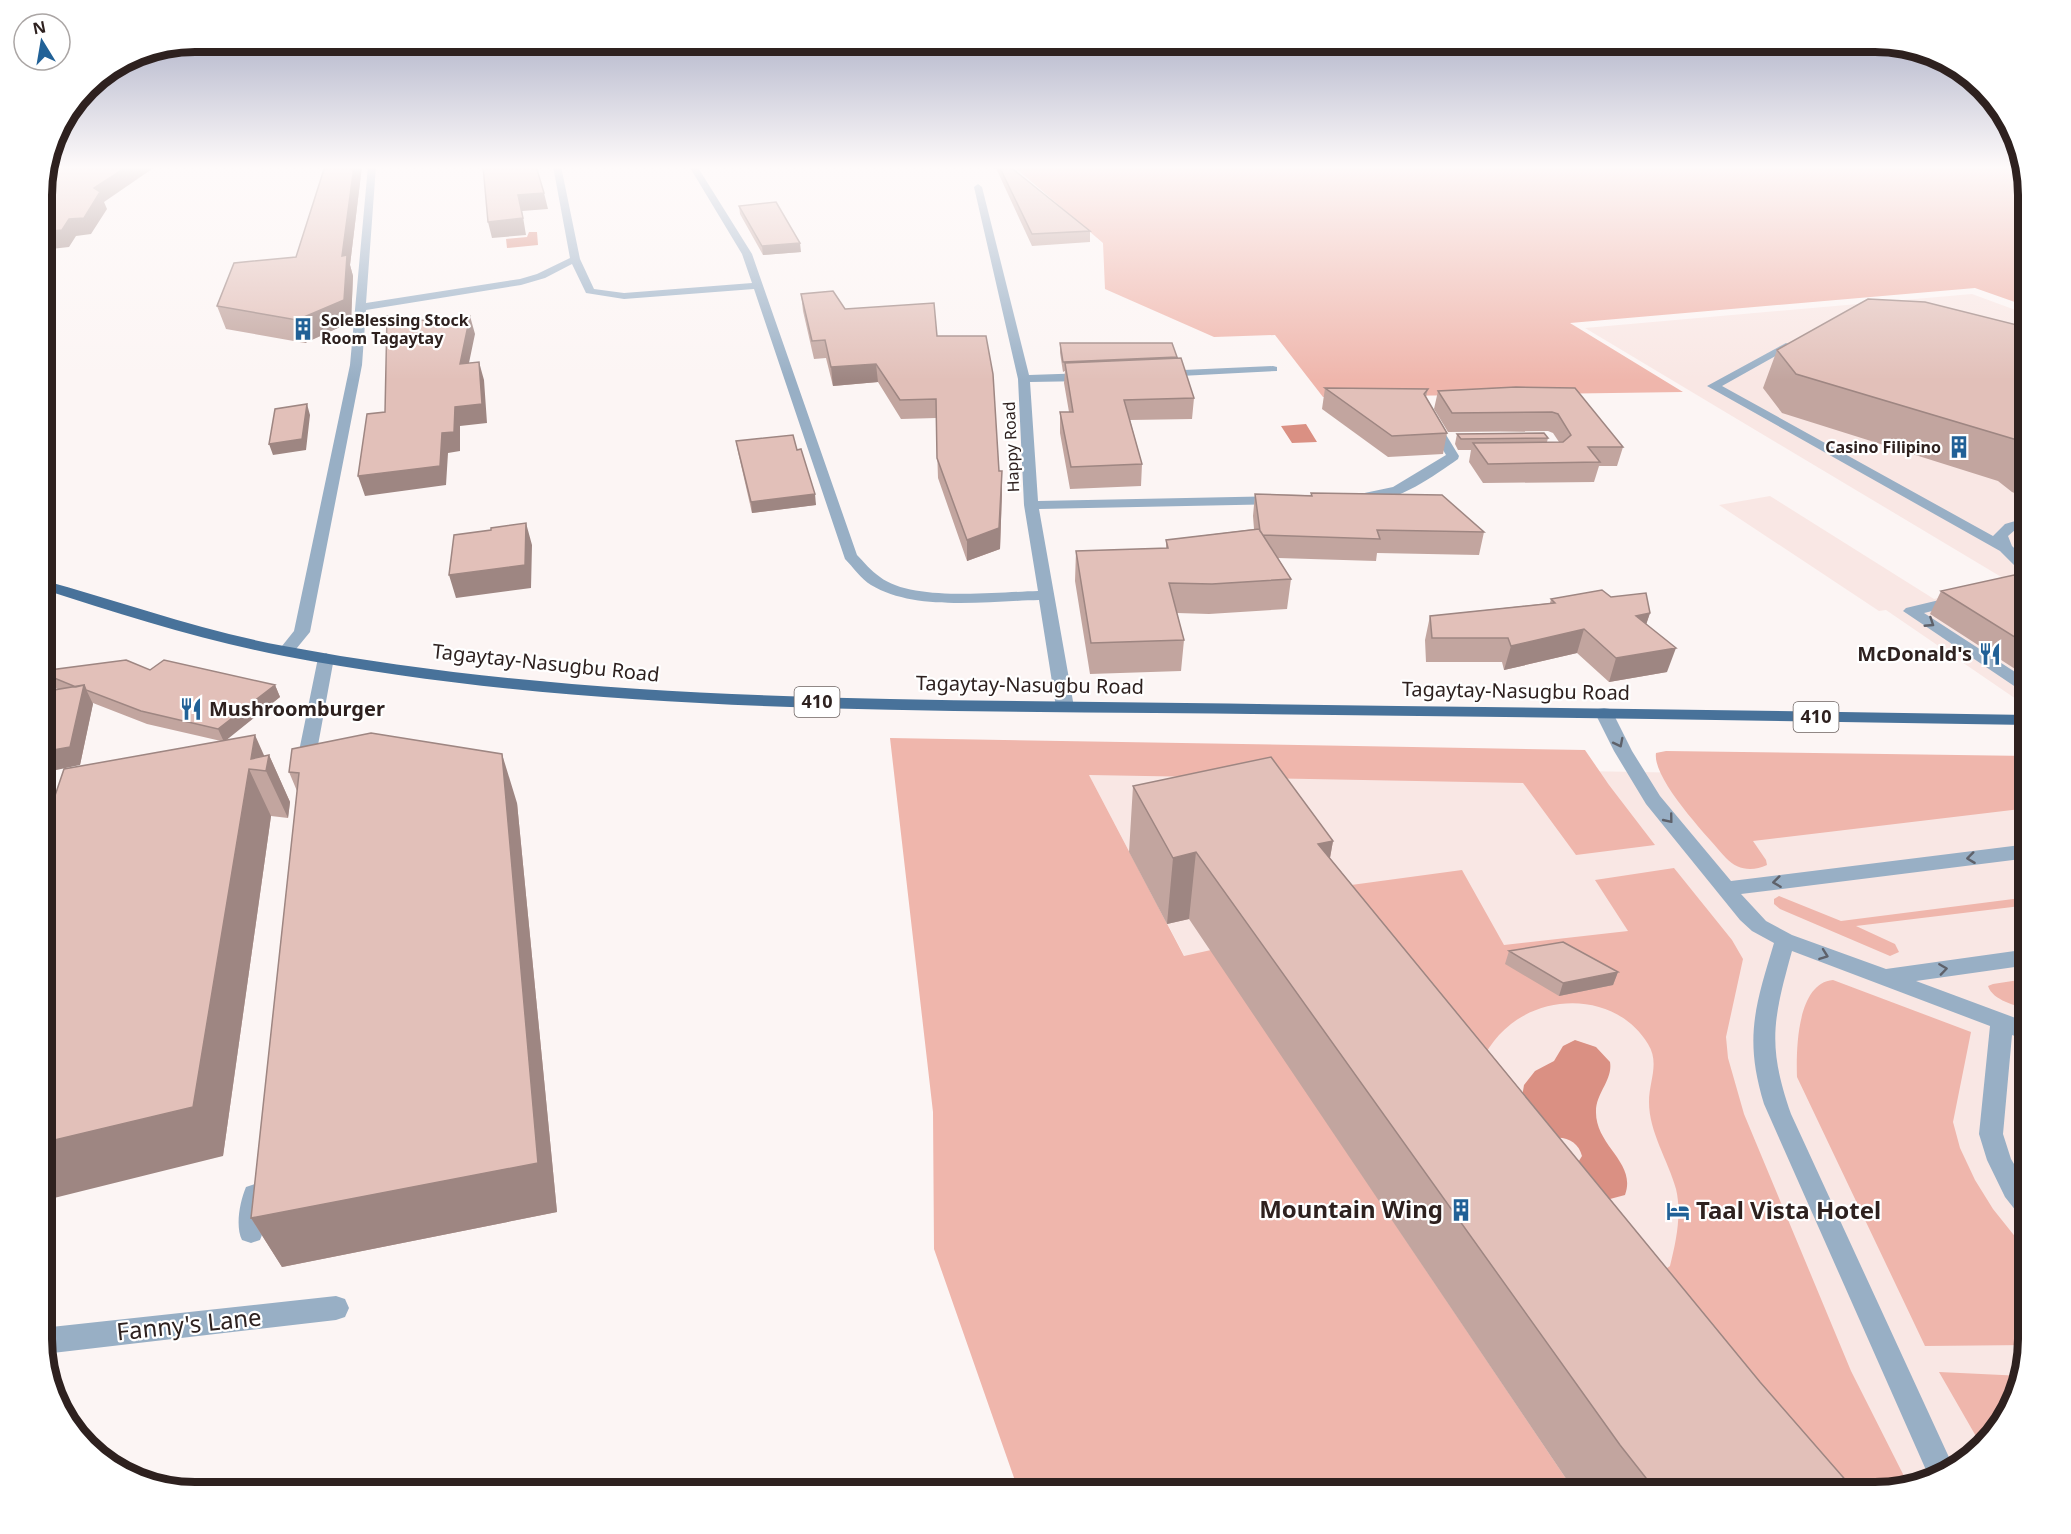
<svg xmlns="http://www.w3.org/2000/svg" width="2071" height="1534" viewBox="0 0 2071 1534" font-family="'Noto Sans',sans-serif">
<rect width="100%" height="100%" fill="#fcf5f4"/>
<!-- built -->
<path fill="#f9e7e4" d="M1972,294L2029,315V699H2016L1886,610L1879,611L1719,505L1770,496L1934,599L2008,581L1585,328Z
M1082,762L2029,779V1339L2021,1388L1997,1432L1943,1476L1876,1492H1496L1185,957Z"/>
<!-- green -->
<path fill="#efb6ac" d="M1013,166H2022L2029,195V307L1975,288L1570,323L1683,392L1323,397L1275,335L1214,337L1105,289L1103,243Z
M890,738L1585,750L1609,785L1655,845L1576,855L1523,783L1089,775L1184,956L1211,950L1575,1492H1019L934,1249L933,1112Z
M1666,751L2029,756V808L1753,841L1766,860L1767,865C1752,872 1737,870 1726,858C1708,837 1652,779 1656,753Z
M1674,868L1732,940L1743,959L1726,1037L1728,1058L1744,1114L1851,1371L1908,1484L1876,1492H1797L1654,1277L1670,1266C1676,1242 1682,1214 1676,1189C1668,1160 1649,1132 1649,1102C1649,1081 1660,1063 1648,1044C1619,996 1552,992 1511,1024C1493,1038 1484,1055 1474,1075L1329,888L1462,870L1504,945L1628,931L1595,880Z
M1779,896L1841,921L2029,897V905L1856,926L1895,944L1899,952L1890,956L1780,909L1774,904V899Z
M1833,980L1971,1032L1953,1122L1960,1148L1975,1180L1993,1209L2029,1254L2028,1345L1925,1346L1797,1077C1796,1049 1797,983 1833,980Z
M2019,980L2029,983V1010C2016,1005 1993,1001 1988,986L1993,984Z
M1939,1372L2023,1376C2018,1402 2002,1429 1981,1445Z"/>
<!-- water -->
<path fill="#da9083" d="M529,232H537L538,245L507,248L506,239L527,237Z
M1306,424L1317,442L1292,443L1281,426Z
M1575,1040L1596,1047L1610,1062C1613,1080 1596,1093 1596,1111C1595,1146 1637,1162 1625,1195L1610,1199L1601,1197L1577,1164L1582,1156C1579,1143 1567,1136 1554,1138L1522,1097L1524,1085L1535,1071L1554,1061L1563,1046Z"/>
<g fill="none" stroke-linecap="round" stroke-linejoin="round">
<!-- lane -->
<path fill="#98afc5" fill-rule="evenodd" d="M1786,343L1792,346L1790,348L1722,386L1993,536L2005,524L2029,517V526L2015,530L2008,536L2012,546L2029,562V572L2014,565L2000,551L1707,386Z
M1956,596L1964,601L1961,604L1924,613L2029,681V693L2023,692L1903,611L1906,608Z
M326,653L334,658L316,756L323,761L320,765H300L297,761L318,658Z
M1604,708L1610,709L1613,713L1632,751L1660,796L1731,881L2029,844V858L1741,894L1766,921L1792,935L1886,969L2029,949V965L1916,981L2029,1023V1041L2012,1035L2003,1134L2011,1159L2029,1189V1219L2020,1216L2005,1197L1987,1160L1979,1134L1990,1026L1792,951C1773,1020 1767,1045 1791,1114L1953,1466L1943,1476L1930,1479L1764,1104C1744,1038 1755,1007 1774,943L1752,931L1740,920L1646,804L1614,751L1595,713L1598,709Z
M255,1184L264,1187C270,1201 266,1226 260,1240L251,1243L242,1240C235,1226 240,1201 246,1187Z
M336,1296L345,1299L349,1308L345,1317L336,1320L44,1354L42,1328Z"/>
<!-- street -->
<path fill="#98afc5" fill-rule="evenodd" d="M368,166H376L366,303L520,279L537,274L570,258L553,166H561L580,259L594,289L624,293L752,283L742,254L689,166H697L752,254L857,555C864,562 871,571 880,577C912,602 997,592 1038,591L1024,505L1018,379L974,187L978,184L982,187L1029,375L1088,373L1094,377L1088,381L1030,382L1038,501L1278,496L1285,500L1278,504L1039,509L1074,707L1071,711H1059L1056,707L1039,600C989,601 916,612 871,585C861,579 853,567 845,559L754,289L624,299L586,293L572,264L545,278L521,285L366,310L362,365L310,632L292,654H280L278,651L294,631L350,365Z
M1273,366L1277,367V371L1161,377L1155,374L1161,371Z
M1433,419L1437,420L1459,456L1458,459C1432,477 1389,509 1355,501L1353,498L1355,495L1393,487L1446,455L1427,423Z"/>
<!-- primary -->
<path fill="#48729a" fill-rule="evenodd" d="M42,580C123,602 202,631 284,646C582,702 884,699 1185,703C1467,707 1748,710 2029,715V725C1738,720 1446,716 1155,713C864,710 571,711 284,656C202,640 122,615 42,589Z"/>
</g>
<!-- wall -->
<path fill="#c2a59f" d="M325,166H362L350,265L353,276L351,322L305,343L226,329L217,306L296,257Z
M995,166H1009L1090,231V242L1032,246Z
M739,206L801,252L763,255L740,214Z
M801,294L845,309L937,336L999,471L1002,492L1000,549L967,561L938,478L936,418L901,419L878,382L833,386L826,358L814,359L803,311Z
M2029,328V499L2012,492L1998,481L1782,413L1763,388L1777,350Z
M1060,343L1177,357L1194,398L1192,419L1130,420L1142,464L1141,486L1070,489L1060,433V412H1069L1064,383L1065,371L1063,372L1060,353Z
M1516,387L1623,447L1617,466H1599L1594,482L1483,483L1469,462L1471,450H1458L1455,444L1457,434L1548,438L1547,442H1559L1553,433L1548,431L1448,432L1434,409L1438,391Z
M1325,388L1428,389L1426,397L1447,433L1443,454L1388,457L1322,409Z
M736,441L797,450L816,505L752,513L738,452Z
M1311,493L1484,532L1479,555L1377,553L1376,561L1278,558L1291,579L1287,609L1209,614L1177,613L1184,640L1181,671L1090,674L1075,581L1076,551L1166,548V540L1254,529L1253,516L1255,494L1311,495Z
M2029,583V678L1930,614L1941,591Z
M1611,597L1650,613L1646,624L1667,672L1609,682L1577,653L1504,670L1502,662H1426L1425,640L1430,616L1550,603L1551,599Z
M150,670L275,685L280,697L225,740L264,756L269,755L290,802L288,818L271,816L223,1156L221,741L147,724L93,703L80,765L58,689L44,684L42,681V671Z
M289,772L517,803L557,1212L282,1267L251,1218L297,791Z
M1133,786L1333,841L1330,858L1760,1382L1856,1492H1575L1189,919L1167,924L1129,852Z
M1509,951L1618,972L1613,985L1559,996L1505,964Z"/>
<!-- shaded-wall -->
<path fill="#9e8682" d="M128,166H151L152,169L104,202L107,209L91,234L76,236L69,247L42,250V232L69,219L94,188Z
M354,166H362L350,265L353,276L351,322L305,343L297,320L342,256Z
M544,193L548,209L522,211L526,235L492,238L488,222L518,195Z
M800,243L801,252L763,255L762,246Z
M470,316L475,334L465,382L460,364Z
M479,362L484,380L487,423L460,426V451L448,453L446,485L365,496L358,476L442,433L455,407Z
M876,364L878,382L833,386L831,367Z
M307,404L310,415L306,450L273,455L269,444Z
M1002,471V492L1000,549L967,561V540Z
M815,494L816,505L752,513L751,502Z
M526,523L532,545L531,588L456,598L449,575Z
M1650,613L1642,637L1636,616Z
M1584,629L1577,653L1504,670L1511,646Z
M1676,648L1667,672L1609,682L1616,658Z
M84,685L93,704L80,765L42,773V752Z
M275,685L280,697L224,742L218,729Z
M255,735L267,762L269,755L290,802L288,818L266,771L251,759Z
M502,754L517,803L557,1212L282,1267L251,1218Z
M249,769L271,816L223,1156L42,1201V1143Z
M1333,841L1321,907L1318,844Z
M1196,852L1189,919L1167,924L1173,858Z
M1618,972L1613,985L1559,996L1563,983Z"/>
<!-- building -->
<path fill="#e2c0b9" stroke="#9e8682" stroke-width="1.5" d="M55,166H128L94,188L100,192L84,218L69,219L62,230L42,232V185L45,176L51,175Z
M325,166H354L342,256L347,255L344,300L297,320L217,306L234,263L296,257Z
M483,166H536L544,193L518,195L523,218L488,222Z
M999,166H1009L1090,231L1032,234Z
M776,202L800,243L762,246L739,206Z
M833,291L845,309L934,303L937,336H986L993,374L999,471H1002L999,528L967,540L937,458L936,399L900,400L876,364L831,367L825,340L812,341L801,294Z
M1868,299L1925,302L2029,328V448L2017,440L1796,374L1777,350Z
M387,316L414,321L470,316L460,364L479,362L482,404L455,407L454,432L442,433L440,466L358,476L367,414L385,412Z
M1060,343H1172L1177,357L1063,362Z
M1181,358L1194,398L1124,400L1142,464L1071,467L1060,412H1073L1065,363Z
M1516,387L1575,388L1623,447H1588L1600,462L1488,464L1473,443L1563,442L1571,435L1558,414L1552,412L1452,413L1438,391Z
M1325,388L1428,389L1424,394L1447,433L1392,436Z
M307,404L302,439L269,444L275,409Z
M1544,433L1548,438L1461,439L1457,434Z
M793,435L797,450L801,449L815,494L751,502L736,441Z
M1311,493L1442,495L1484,532L1377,530L1380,539L1263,535L1260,531L1255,494L1312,496Z
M526,523L525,565L449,575L454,535L491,530V528Z
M1259,529L1291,579L1212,584L1169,583L1184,640L1091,643L1076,551L1168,548L1166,540Z
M2014,575L2029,583V646L1941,591Z
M1602,590L1611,597L1646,593L1650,613L1636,616L1676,648L1616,658L1584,629L1511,646L1508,638H1432L1430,616L1555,603L1551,599Z
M126,660L150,670L164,660L275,685L218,729L141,711L86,690L84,685L76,687L42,673V671Z
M84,685L70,747L42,752V692Z
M371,733L502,754L538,1163L251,1218L299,773L289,772L292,749Z
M255,735L251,759L269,755L266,771L249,769L193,1107L42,1143V834L64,769Z
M1271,757L1333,841L1318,844L1760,1382L1856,1492H1657L1620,1445L1196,852L1173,858L1133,786Z
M1563,942L1618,972L1563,983L1509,951Z"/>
<!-- one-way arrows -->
<defs><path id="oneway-chevron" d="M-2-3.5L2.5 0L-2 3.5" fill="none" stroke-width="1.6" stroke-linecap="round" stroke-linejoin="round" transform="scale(1.5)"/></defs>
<g stroke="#5e616a">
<use href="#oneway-chevron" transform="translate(1930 623) rotate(33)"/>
<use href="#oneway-chevron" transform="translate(1619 743) rotate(63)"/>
<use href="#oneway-chevron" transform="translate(1669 819) rotate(51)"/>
<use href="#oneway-chevron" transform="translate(1971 858) rotate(173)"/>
<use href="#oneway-chevron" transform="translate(1777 882) rotate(173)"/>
<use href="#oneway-chevron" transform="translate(1824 955) rotate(20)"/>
<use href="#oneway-chevron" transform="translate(1943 969) rotate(-8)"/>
</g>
<!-- sky -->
<linearGradient id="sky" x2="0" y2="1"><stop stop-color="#a2a6c0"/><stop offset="0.44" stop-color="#fefafa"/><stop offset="1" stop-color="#fefafa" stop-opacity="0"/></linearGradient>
<rect width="2071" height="380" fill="url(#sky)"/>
<!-- icons -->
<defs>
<g id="building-bare" transform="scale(1.8)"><path d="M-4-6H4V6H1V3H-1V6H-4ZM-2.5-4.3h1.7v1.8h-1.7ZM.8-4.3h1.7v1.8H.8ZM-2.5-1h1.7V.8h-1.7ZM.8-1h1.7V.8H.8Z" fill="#216197" stroke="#fff" stroke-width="2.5" paint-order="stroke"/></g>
<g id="restaurant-bare" transform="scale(1.8)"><path d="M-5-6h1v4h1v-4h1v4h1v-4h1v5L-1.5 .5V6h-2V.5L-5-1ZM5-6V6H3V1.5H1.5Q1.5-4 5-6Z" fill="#216197" stroke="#fff" stroke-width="2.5" paint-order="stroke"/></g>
<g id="hotel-bare" transform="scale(1.8)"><path d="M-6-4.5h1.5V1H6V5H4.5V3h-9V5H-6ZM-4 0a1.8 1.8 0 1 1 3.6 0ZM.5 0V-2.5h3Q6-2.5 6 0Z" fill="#216197" stroke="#fff" stroke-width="2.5" paint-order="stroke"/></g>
</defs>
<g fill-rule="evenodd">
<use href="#building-bare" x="303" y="329"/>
<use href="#building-bare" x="1959" y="447"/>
<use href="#restaurant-bare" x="1990" y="654"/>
<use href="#restaurant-bare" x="191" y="709"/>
<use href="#building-bare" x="1461" y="1210"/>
<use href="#hotel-bare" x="1678" y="1211"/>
</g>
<g text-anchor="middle" stroke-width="4.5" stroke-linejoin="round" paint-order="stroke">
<!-- far-poi labels -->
<g font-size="16" font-weight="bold" fill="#2e211f" stroke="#fff" text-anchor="start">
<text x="321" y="326">SoleBlessing Stock<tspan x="321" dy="18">Room Tagaytay</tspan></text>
<text x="1941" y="453" text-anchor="end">Casino Filipino</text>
</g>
<!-- far-street labels -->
<g font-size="16" fill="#2e211f" stroke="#fff">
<text transform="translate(1011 447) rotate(-93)" y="6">Happy Road</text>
</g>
<!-- shield labels -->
<g fill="#fff" stroke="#6d6462" stroke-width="1.5">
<rect x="794.5" y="687" width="45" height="30" rx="4.5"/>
<rect x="1793.5" y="702" width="45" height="30" rx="4.5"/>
</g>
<g font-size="18" font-weight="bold" fill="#2e211f">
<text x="817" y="708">410</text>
<text x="1816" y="723">410</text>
</g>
<!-- poi labels -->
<g font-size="20" font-weight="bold" fill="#2e211f" stroke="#fff" text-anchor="end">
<text x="1972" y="661">McDonald's</text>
<text x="209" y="716" text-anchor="start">Mushroomburger</text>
</g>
<!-- street labels -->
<g font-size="20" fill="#2e211f" stroke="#fff">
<text transform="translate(546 663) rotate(6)" y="7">Tagaytay-Nasugbu Road</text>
<text transform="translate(1030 685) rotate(1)" y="7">Tagaytay-Nasugbu Road</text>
<text transform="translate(1516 691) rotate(1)" y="7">Tagaytay-Nasugbu Road</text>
</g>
<!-- near-poi labels -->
<g font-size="24" font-weight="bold" fill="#2e211f" stroke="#fff" text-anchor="end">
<text x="1443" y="1218">Mountain Wing</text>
<text x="1696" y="1219" text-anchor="start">Taal Vista Hotel</text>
</g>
<!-- near-street labels -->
<g font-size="24" fill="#2e211f" stroke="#fff">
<text transform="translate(189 1325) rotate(-6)" y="8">Fanny's Lane</text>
</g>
</g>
<!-- crop -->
<path d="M0 0H2071V1534H0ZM195 52H1875A143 143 0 0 1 2018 195V1339A143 143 0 0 1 1875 1482H195A143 143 0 0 1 52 1339V195A143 143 0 0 1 195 52Z" fill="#fff" fill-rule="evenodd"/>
<path fill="none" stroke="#2e211f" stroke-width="8" d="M195 52H1875A143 143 0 0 1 2018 195V1339A143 143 0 0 1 1875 1482H195A143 143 0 0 1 52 1339V195A143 143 0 0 1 195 52Z"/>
<!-- north arrow -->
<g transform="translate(42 42) rotate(349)"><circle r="28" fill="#ffffff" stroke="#aba6a5" stroke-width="1.5"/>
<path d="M0-4.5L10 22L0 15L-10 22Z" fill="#216197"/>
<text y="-9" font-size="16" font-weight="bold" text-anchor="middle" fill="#2e211f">N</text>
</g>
</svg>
